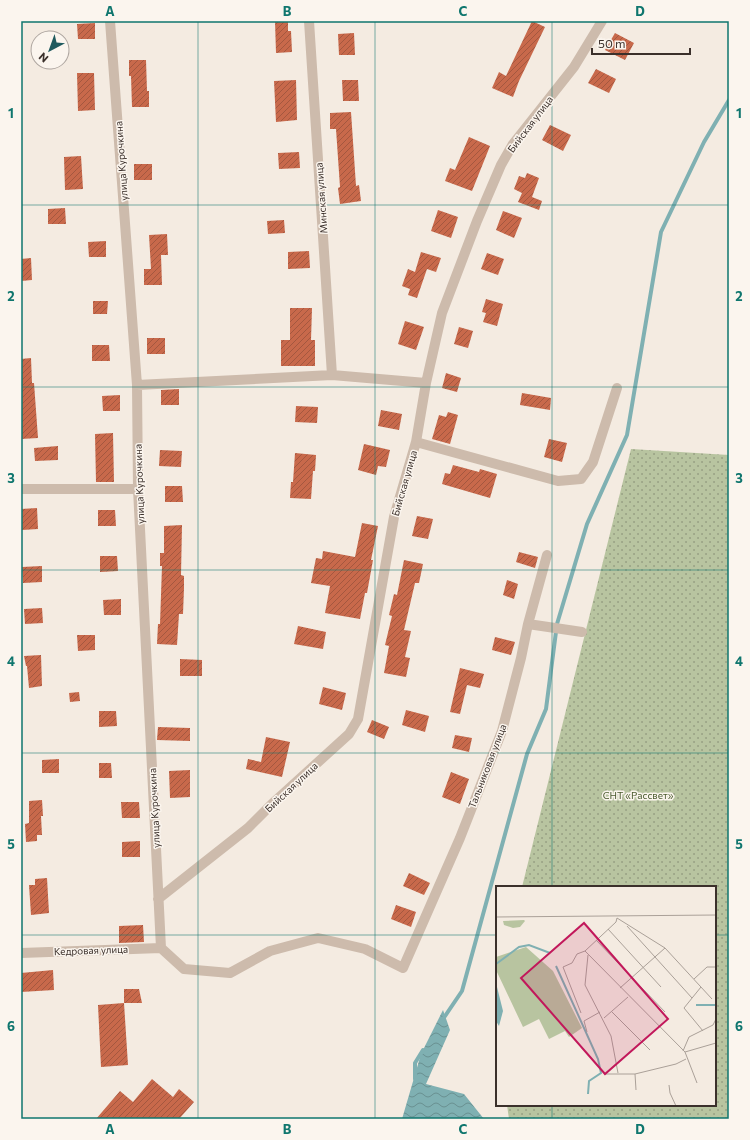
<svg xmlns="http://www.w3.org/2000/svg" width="750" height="1140" viewBox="0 0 750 1140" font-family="Commissioner,sans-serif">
<defs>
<pattern id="garden-dots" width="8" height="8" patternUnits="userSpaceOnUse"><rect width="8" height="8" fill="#b8c4a0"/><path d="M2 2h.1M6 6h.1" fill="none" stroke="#97a083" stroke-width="1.8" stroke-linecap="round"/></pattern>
<pattern id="water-waves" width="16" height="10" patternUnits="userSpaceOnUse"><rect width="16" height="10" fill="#7fb0b2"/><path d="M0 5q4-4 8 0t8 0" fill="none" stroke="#699091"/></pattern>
<pattern id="building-hatch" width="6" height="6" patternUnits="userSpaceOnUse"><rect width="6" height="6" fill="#c8694b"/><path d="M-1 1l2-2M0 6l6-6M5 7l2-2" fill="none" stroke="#a4573f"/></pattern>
</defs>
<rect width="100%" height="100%" fill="#f4ebe1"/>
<!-- garden -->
<path fill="url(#garden-dots)" d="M631,449L729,455V1119H509L507,1105H715V887H522Z"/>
<!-- water -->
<path fill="url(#water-waves)" d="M443,1010L450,1030L426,1084L464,1094L484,1119H432L423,1118L422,1119H402L421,1054Z"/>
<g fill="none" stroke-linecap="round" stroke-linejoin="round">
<!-- stream -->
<path stroke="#7fb0b2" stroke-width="4" d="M443,1019L462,991L527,754L546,709L557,624L587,524L627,435L661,232L704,142L729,100
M415,1079V1063L423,1050"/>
</g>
<!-- building -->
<path fill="url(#building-hatch)" d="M275,21H288V31H291L292,52L276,53Z
M532,21L545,27L519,81L513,97L492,88L499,72L506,76Z
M95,23V39H78L77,24Z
M354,33L355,55H339L338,34Z
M615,33L634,43L625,60L605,50Z
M129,60H146L147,91H149V107H132L131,76H129Z
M596,69L616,79L609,93L588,83Z
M77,73H94L95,110L78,111Z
M296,80L297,120L276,122L274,81Z
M342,80H358L359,101H343Z
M351,112L356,186L359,185L361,201L340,204L338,188L340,187L336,129H330V113Z
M550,125L571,135L563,151L542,140Z
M469,137L490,146L472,191L445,181L450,168L455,170Z
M299,152L300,168L279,169L278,153Z
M81,156L83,189L65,190L64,157Z
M134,164H152V180H134Z
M527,173L539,178L532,197L542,201L539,210L518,202L522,193L514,189L519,176L525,178Z
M65,208L66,224H48V209Z
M438,210L458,217L451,238L431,231Z
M503,211L522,218L514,238L496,230Z
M284,220L285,233L268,234L267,221Z
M167,234L168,255H161L162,285H144V269H151L149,235Z
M106,241V257H89L88,242Z
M309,251L310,268L288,269V252Z
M421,252L441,258L436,272L427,269L417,298L408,295L410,289L402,286L408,269L415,272Z
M487,253L504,259L498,275L481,269Z
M31,258L32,280L21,281V259Z
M486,299L503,304L497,326L483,322L486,313L482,312Z
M93,301H108L107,314H93Z
M290,308H312L311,340H315V366H281V340H290Z
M405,321L424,327L416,350L398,344Z
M459,327L473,331L468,348L454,344Z
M147,338H165V354H147Z
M92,345H109L110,361H92Z
M31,358L32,383H34L38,438L21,439V359Z
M446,373L461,378L457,392L442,388Z
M179,389V405H161V390Z
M522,393L551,398L550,410L520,405Z
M120,395V411H103L102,396Z
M296,406L318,407L317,423L295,422Z
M381,410L402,414L399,430L378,426Z
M448,412L458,415L450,444L432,439L439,415L446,417Z
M113,433L114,482H96L95,434Z
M549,439L567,443L562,462L544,457Z
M364,444L390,450L386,467L378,466L376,475L358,470Z
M58,446V460L35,461L34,448Z
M160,450L182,451L181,467L159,466Z
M295,453L316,455L315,471H313L311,499L290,498L291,482H293Z
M453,465L479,472L480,469L497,474L490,498L442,484L445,473L450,474Z
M165,486H182L183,502H165Z
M37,508L38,529L22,530L21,509Z
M98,510H115L116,526H98Z
M417,516L433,519L428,539L412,536Z
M362,523L378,526L371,560H373L367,593H365L360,619L325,613L330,586L311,583L316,558L322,559L323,551L355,557Z
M182,525L181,575L184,576V588L183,614H179L177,645L157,644L158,624H160L162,566H160V553H164V526Z
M519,552L538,557L535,568L516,562Z
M100,556H117L118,571L100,572Z
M404,560L423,564L419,583H415L404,630L411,631L405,657L410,658L406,677L384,673L389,646L385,645L392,616L389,615L394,594L397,595Z
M42,566V582L23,583L22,567Z
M507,580L518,584L514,599L503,595Z
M121,599V615H104L103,600Z
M42,608L43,623L25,624L24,609Z
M298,626L326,632L323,649L294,644Z
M77,635H95V650L78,651Z
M495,637L515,642L511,655L492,650Z
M41,655L42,686L29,688L27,666H26L24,656Z
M180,659L202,660V676H180Z
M460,668L484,674L480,688L467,685L460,714L450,712Z
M323,687L346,693L342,710L319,704Z
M79,692L80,701L70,702L69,693Z
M406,710L429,716L425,732L402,725Z
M99,711H116L117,726L99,727Z
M372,720L389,727L384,739L367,732Z
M158,727L190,728V741L157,740Z
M455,735L472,738L469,752L452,748Z
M266,737L290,742L282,777L246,769L248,759L261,762Z
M59,759V773H42V760Z
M99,763H111L112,778H99Z
M190,770V797L170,798L169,771Z
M451,772L469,779L460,804L442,797Z
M42,800L43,816H41L42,835H37V841L26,842L25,824L29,823V801Z
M121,802H139L140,818H122Z
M140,841V857H122V842Z
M409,873L430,883L424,895L403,886Z
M47,878L49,913L31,915L29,885H35V879Z
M396,905L416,912L411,927L391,919Z
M143,925L144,942L119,943V926Z
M53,970L54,990L21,992V973Z
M124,989H139L142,1003H124Z
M124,1003L128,1065L101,1067L98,1005Z
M152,1079L173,1097L179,1089L194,1102L179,1119H96L120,1091L133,1102Z"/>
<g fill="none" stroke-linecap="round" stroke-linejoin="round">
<!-- minor -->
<path stroke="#cdbbac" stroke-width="10" d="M110,21L137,385L138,489L161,948
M309,21L332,375
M137,385L332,375L426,383
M416,442L558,481L581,479L593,462L617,388
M21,489H138
M528,624L582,632
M158,899L248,828L272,804L349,734L358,719L394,517L416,442L426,383L442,313L477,221L501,165L513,144L574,67L602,21
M161,948L184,969L230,973L270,951L318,938L365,949L403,968L460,838L502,731L521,658L528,624L547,555
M21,953L161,948"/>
</g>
<!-- grid -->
<path fill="none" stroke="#0f766e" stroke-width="1" stroke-opacity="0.55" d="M198,21V1119M375,21V1119M552,21V887M21,205H729M21,387H729M21,570H729M21,753H729M21,935H497M715,935H729M552,1105V1119"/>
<g text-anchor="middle" stroke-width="3" stroke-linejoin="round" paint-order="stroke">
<!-- street labels -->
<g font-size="10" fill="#3b302b" stroke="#fbf5ee">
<text transform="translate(530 124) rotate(-53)" y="4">Бийская улица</text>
<text transform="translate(121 161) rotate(-94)" y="4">улица Курочкина</text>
<text transform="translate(321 198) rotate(-94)" y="4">Минская улица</text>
<text transform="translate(404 483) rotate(-74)" y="4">Бийская улица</text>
<text transform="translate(139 484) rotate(-92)" y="4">улица Курочкина</text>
<text transform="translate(487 766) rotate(-69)" y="4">Тальниковая улица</text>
<text transform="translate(291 787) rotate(-43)" y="4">Бийская улица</text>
<text transform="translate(154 808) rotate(-93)" y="4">улица Курочкина</text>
<text transform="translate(91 950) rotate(-2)" y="4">Кедровая улица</text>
</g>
<!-- park labels -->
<g font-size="10" fill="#4a5a2e" stroke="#fbf5ee">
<text x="638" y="799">СНТ «Рассвет»</text>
</g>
</g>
<!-- overview -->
<g transform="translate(496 886)">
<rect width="220" height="220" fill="#f4ebe1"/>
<path d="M7,35L28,34L29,35L24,41L17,42L8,39Z" fill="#b8c4a0"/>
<path d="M30,61L57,85L86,142L73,151L69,145L53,153L43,133L27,141L0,84V71Z" fill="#b8c4a0"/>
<path d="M0,97L7,125L3,140L0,135Z" fill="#7fb0b2"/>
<path fill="none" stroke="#7fb0b2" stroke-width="2" d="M0,78L23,61L33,59L54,67M60,80L102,173L105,187L93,195L92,208M200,119H220"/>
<path fill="none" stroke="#aaa098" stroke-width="1" d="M0,31L220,29M131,40L196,112M112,43L165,101M100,54L169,126M89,65L189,166L201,197M92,69L89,99L115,150L122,187M198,93L211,81H220M205,101L188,122L207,145M124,102L169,62M116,126L154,164M85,127L67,81L76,77L81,68L89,65L120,36L121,32L169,62L216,113M108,132L132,111M91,146L88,135L104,126M187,165L193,151L217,139L220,133M189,166L220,157M108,188H139L180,178L190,173M139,188L140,204M173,199L174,207L180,220"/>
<path fill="#c2185b" fill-opacity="0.15" stroke="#c2185b" stroke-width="2" d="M88,37L172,133L109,188L25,92Z"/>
<rect width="220" height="220" fill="none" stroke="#3b302b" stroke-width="2"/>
</g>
<!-- border -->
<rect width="750" height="1140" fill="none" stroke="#fbf5ee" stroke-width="44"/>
<!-- north arrow -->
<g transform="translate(50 50) rotate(221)"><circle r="19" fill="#fbf5ee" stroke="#aea6a0"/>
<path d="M0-3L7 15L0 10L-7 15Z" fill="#1f5a5e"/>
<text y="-6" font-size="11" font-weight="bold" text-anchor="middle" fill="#3b302b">N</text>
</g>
<!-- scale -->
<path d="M592 48v6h98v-6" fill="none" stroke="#3b302b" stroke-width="2"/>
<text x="598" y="48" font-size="12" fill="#3b302b" stroke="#fbf5ee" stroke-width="3" paint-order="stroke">50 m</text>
<rect x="22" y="22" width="706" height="1096" fill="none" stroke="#0f766e" stroke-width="1.5"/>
<g font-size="13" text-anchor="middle" font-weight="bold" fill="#0f766e">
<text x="110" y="16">A</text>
<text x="287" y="16">B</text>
<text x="463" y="16">C</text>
<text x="640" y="16">D</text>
<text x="11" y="118">1</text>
<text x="739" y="118">1</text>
<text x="11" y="301">2</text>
<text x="739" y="301">2</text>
<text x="11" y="483">3</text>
<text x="739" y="483">3</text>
<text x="11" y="666">4</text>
<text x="739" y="666">4</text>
<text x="11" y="849">5</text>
<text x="739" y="849">5</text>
<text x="11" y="1031">6</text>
<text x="739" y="1031">6</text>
<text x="110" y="1134">A</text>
<text x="287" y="1134">B</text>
<text x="463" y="1134">C</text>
<text x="640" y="1134">D</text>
</g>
</svg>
